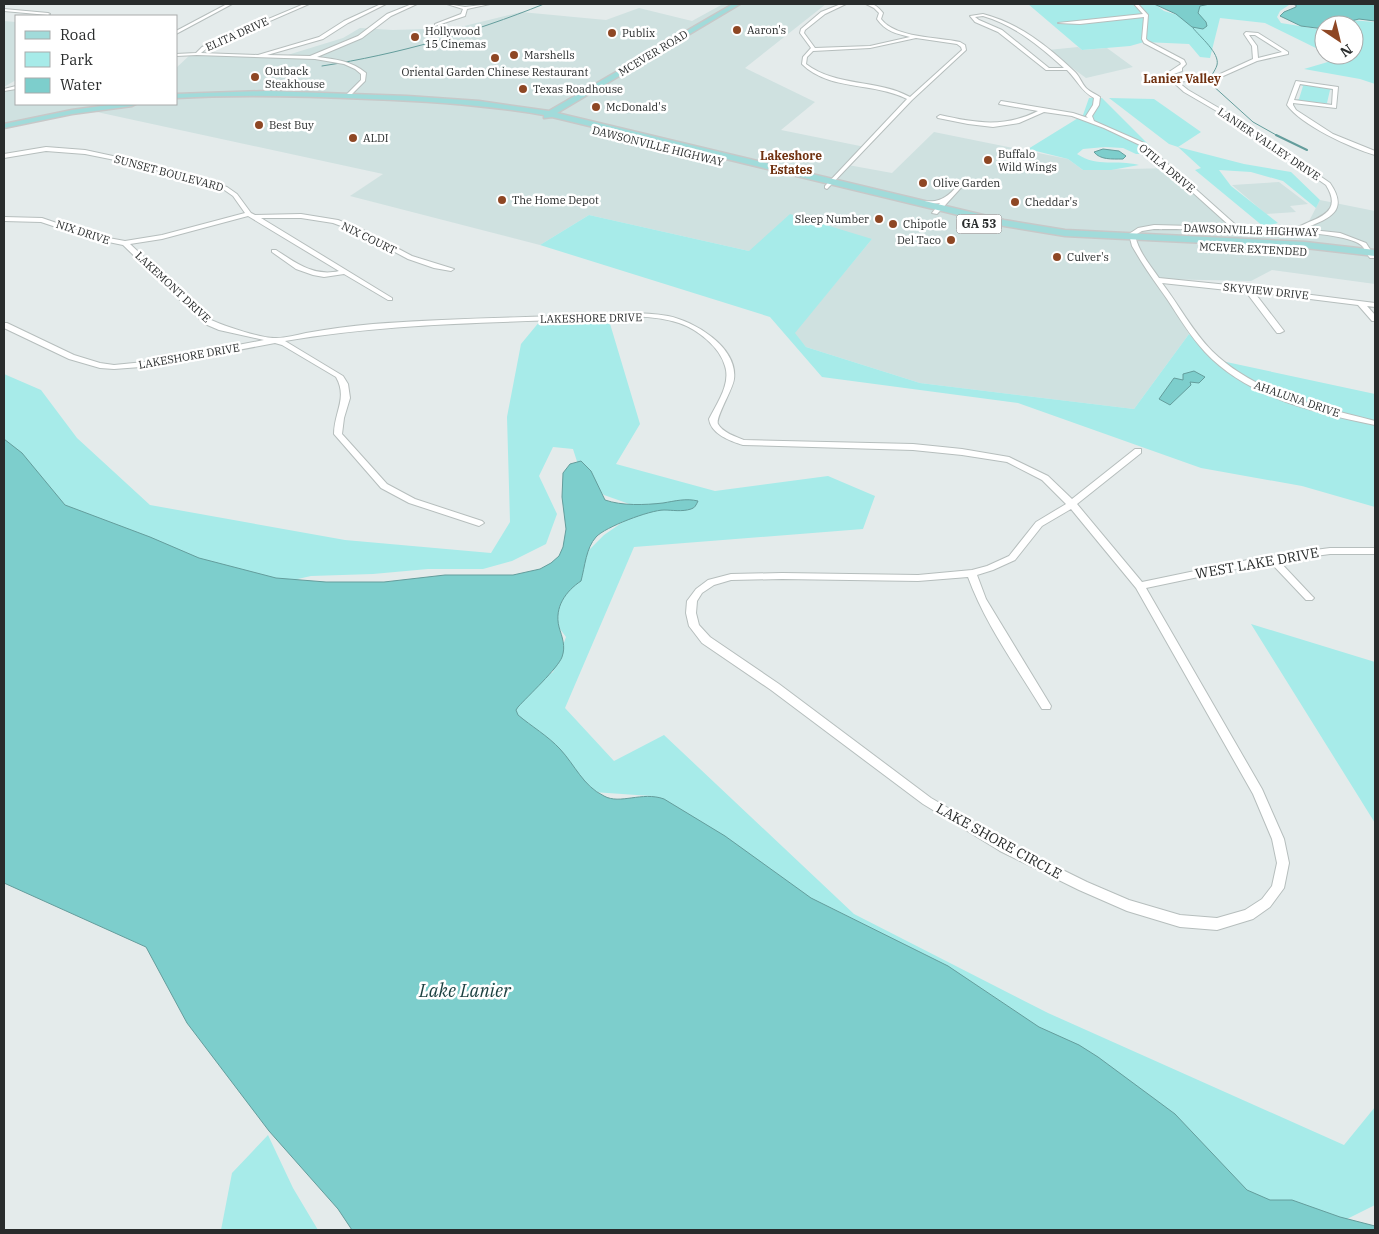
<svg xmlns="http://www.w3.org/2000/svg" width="1379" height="1234" viewBox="0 0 1379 1234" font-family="'IBM Plex Serif',serif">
<rect width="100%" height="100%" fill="#e4ebeb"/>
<!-- built -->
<path fill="#cfe1e0" d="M723,4H826L745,68L815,102L781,130L865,147L848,165L892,173L934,132L1068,159L1083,170L1172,168L1240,228L1307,225L1320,200L1375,211V284L1272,270L1251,281L1156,279L1189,334L1134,409L920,383L806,347L794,333L872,239L749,251L589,215L540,245L350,196L383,174L83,109L4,123V88H16V104H176V68L190,55L281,57L343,38L360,28L393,30L456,28L521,12L606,20L639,8L692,21Z
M4,21L16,22V80L4,87Z
M1078,47L1082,50L1107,48L1133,67L1086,78L1048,50Z
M1279,182L1308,204L1290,206L1296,212L1266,214L1232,185Z"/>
<!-- green -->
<path fill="#a7ebe9" d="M1028,4H1155L1164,11L1181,16L1199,5L1210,4H1282L1289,5L1280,11L1277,17L1281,23L1324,30V52L1265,23L1220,18L1210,58L1200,57L1189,44L1144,42L1130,46L1082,50Z
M1350,20L1375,22V84L1360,79L1304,69L1338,59L1330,55H1354V25H1345Z
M1303,84L1332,89L1334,90H1330L1327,103L1331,104L1296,100L1299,99L1303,86L1300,85Z
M1089,98H1102L1158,154H1136L1123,148L1105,147L1083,149L1077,154C1098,168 1116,159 1139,165L1111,170H1083L1068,159L1028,149L1083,115Z
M1109,98L1154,99L1201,132L1178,147L1244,164L1291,172L1320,200L1316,208L1283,181L1251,172L1219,170L1231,186L1278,223L1264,227L1195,170L1201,168L1178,147L1169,144Z
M790,214L872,239L795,333L806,347L920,383L1134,409L1189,334L1217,360L1375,394V507L1302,486L1201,468L1018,403L822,377L770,317L540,245L589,215L749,251Z
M608,317L640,424L616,464L715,491L828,476L875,496L863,529L634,547L565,708L614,761L664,735L854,914L1048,1013L1344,1145L1375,1107V1205L1327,1229L1254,1209L651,796L593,792L501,709L553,672L566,637L542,605L583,556L604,535L633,515L635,506L604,495L581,474L573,449L553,447L539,476L557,514L546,544L512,561L483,569H428L373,574L311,576L258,588L98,532L36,491L4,450V374L41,390L77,438L150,505L345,540L491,553L510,522L507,417L521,344L540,321Z
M1251,624L1375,662V823Z
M268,1135L293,1188L318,1230H221L232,1173Z"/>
<!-- water -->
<path fill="#7dcecc" stroke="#649d9c" d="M1154,4H1210L1200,6L1198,13L1206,22L1207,26L1203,29L1192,27L1176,14Z
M1291,4H1375V21L1359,19L1347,22V25H1324V29L1301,26L1280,16L1284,12L1296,7V5Z
M1103,149L1119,151L1126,156L1123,159C1112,159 1100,160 1094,152Z
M1194,371L1205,377L1199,383L1190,382L1191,385L1170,405L1159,399L1174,378L1183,380V374Z
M4,439L22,453L65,505L150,537L199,558L276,578L326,582H384L445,575H513L540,569L551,563L559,556L563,547L566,529L562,497L563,473L570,464L581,461L591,471L605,500C622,506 645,505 663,503C675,501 686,498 698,501C696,505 695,508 691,509C682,512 672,510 664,510C650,510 605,527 596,537C586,548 585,566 581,581C566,591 554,607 559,627C562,637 566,646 562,657C558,668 528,696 518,707L516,710L518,715C531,726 548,736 560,749C575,765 583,786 604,796C620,805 642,791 664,799L725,836L811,898L948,966L1039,1027L1079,1045L1098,1057L1175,1114L1247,1190L1270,1200H1292L1340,1217L1375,1226V1230H352L338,1209L269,1131L187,1023L146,947L4,883Z"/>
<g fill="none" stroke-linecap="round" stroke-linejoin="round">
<!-- stream-far1 -->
<path stroke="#649d9c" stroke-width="1" d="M1193,28C1200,37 1220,53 1217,65C1215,72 1209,76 1211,84L1253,122L1278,136
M322,66C399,54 472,33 544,4"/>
<!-- stream -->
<path stroke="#649d9c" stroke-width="2" d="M1276,135L1307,150"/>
<!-- street casing -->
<g stroke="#b6bebd" stroke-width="2">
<path id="street" d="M227,4H232L176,34V31Z
M304,4H309L206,49L201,53L258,55L319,37L344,21L381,4H386L348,23L323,39L267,55L310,56L358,36L387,14L412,4H417L391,16L362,38L317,57C335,59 352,61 366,73L365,81L348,98L345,96L361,80V74L355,69L344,64L315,59L197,55L176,56V54L196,53L202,47Z
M447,4L465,7L490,4L467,9L465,16L435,26V24L461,14L463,9Z
M841,4H846L825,14L805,30L804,33L815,48L870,46L910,37C897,34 885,31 877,19L879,13L874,8L866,4C874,3 878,7 883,13L881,19C895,38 938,37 960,42L965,45L966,50L912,100L827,189L825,188V186L907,99C874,82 829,91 802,64L803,57L811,48L800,33L801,29L821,12ZM916,38L957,44L961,47L962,50L910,97C877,79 836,87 806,64L807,57L813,51L870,48Z
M1134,4H1138L1148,15L1146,39L1148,41L1184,60L1186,64L1182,68V71L1171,75L1169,72L1181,64L1180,62L1144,43L1142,39L1144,17L1080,24L1058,23L1143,14Z
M4,9L48,13L50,14L48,15L4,11Z
M983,14C1019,23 1049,47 1075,72C1080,77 1082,84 1086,88C1090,92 1096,94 1100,97L1099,105L1092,116L1094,121L1144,143L1238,227C1253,227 1281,230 1294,228C1299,227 1304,224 1309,222C1329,214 1339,206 1326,185L1232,120L1184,92L1172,81L1218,75L1253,59L1252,46L1244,34L1246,32L1258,33L1288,52V54L1257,61L1221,77L1178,82L1188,90L1236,118L1330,183C1350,212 1328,219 1303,229L1340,233L1366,243L1375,257L1374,258H1370C1367,255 1365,248 1361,245C1338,226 1191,230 1154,229L1142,231L1135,235C1138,251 1150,265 1159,278L1248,287L1375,303V307L1367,306L1375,315V321H1372L1358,305L1254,292L1284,331L1280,333H1277L1246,292L1162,283C1179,305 1192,331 1212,351C1256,394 1318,406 1375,421V425C1317,413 1248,398 1205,352C1190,336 1179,317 1167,299C1158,286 1149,274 1141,261L1132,246L1129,234L1138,228L1154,225L1231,227L1140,145L1104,128L1072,116L1044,112L1019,123L993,127L968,124L938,118L937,117L940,115C976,123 1004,128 1038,111L999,104L1001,101L1073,113L1088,118L1086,116L1093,105L1094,98C1081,91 1078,81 1067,70H1046L998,32L975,22L970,16ZM983,16C1014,25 1040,46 1064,68H1049L1002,30L979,20L975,17ZM1249,35H1255L1282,52L1258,58L1257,46Z
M1296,81L1338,87L1336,108L1293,103V105L1296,110L1333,134L1375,151V155C1351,148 1301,125 1287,105ZM1300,84L1333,89L1332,105L1294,100Z
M16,86V89L4,91V89Z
M46,147L85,150L136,161L227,187L237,194L251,213L255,215L301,214L338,220L361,229L412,256L454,269L451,271L434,268L408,259L357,232L333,223L301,218H261L392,298V300H388L344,274L324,277L313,275L296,269L272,252V250H276C296,263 314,277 339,271L248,216L162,239L130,244L211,320C224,326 263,339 276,338C286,338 296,335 306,333C328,329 351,326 373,324C435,319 497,318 558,316C595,315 632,310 668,316C694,321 738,347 734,379C733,389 715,418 718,424C722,432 736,437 744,440L913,444L962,449L1009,457L1048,476L1072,499L1135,449H1141V453L1077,504L1142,582L1262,557L1330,548H1375V554H1330L1279,561L1312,596L1314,598L1312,600H1306L1270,562L1146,588L1262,789L1284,839L1289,863L1284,888L1270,907L1253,919L1217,930L1180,927L1127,911L1079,890L1000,851L923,804L771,690L702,643L689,626L686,613L687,601L696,589L708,580L731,574L782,573L918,575L972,570L987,566L1009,556L1036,522L1066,504L1042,480L1007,462L962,455L913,450L743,445C730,441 711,434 709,419C717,403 731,384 725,366C720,347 697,329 679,323C642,311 599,319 562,320C469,323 377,325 285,341L343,376L348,384L350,398L344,418L342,434L387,484L415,499L482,521L484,523L479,526L409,503L381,488L334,434C334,412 348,398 336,377L282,345L275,343L154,366L114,369L100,368L69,359L4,328V323H7L74,355L100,363L114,365L154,361L264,340L219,330L205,324L123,245L89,238L41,222L4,221V217L42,218L92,235L125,241L162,235L245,213L233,196L223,189L135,164L85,154L46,151L4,158V154ZM1071,509L1136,588L1253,794L1272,839L1277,863L1272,886L1262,899L1245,910L1217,918L1180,915L1129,900L1087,882L1008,843L931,798L779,684L710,637L699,625L696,613L697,601L702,593L714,585L731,580L782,579L918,581L968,577C985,624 1016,666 1042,709H1050L1051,706L986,599L977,575L993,570L1015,560L1042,526Z
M964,178L969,179L937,214L932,213L940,203L918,205L915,203C921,200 928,202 935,201C948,199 956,187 964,178Z"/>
</g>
<!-- primary casing -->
<g stroke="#c7c8c8" stroke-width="3">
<path id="primary" d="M733,4H740L557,113L1004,220L1065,230L1305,242L1375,250V256L1305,248L1065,236L1004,226L552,117L544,118V115C486,105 428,101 370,99C305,96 241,94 176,98V94L267,91L407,96L479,101L549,111Z
M116,104H136L132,106L72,114L4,128V124L72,110Z"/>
</g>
<!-- street -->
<use href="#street" fill="#fff" fill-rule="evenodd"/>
<!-- primary -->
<use href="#primary" fill="#a1dbda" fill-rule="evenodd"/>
</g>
<!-- markers -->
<g fill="#8e4724" stroke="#fff" stroke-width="2">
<circle cx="737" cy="30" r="5"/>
<circle cx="612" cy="33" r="5"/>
<circle cx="415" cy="37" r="5"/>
<circle cx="514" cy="55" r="5"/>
<circle cx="495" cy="58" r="5"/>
<circle cx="255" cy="77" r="5"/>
<circle cx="523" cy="89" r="5"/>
<circle cx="596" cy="107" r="5"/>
<circle cx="259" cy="125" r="5"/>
<circle cx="353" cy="138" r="5"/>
<circle cx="988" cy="160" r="5"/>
<circle cx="923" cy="183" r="5"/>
<circle cx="502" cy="200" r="5"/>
<circle cx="1015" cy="202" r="5"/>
<circle cx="879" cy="219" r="5"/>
<circle cx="893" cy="224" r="5"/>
<circle cx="951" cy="240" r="5"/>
<circle cx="1057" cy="257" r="5"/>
</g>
<g text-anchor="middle" stroke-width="5" stroke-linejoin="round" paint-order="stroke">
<!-- far-poi labels -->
<g font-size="11" fill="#292c2c" stroke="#fff" text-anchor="start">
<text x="747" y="34">Aaron's</text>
<text x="425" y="35">Hollywood<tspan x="425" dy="13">15 Cinemas</tspan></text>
<text x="622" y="37">Publix</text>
<text x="524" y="59">Marshells</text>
<text x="265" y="75">Outback<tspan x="265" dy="13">Steakhouse</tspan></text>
<text x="495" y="76" text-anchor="middle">Oriental Garden Chinese Restaurant</text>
<text x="533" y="93">Texas Roadhouse</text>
<text x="606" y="111">McDonald's</text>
<text x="269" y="129">Best Buy</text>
<text x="363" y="142">ALDI</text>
<text x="998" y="158">Buffalo<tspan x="998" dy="13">Wild Wings</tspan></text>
<text x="933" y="187">Olive Garden</text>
<text x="512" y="204">The Home Depot</text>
<text x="1025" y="206">Cheddar's</text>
<text x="869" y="223" text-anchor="end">Sleep Number</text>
<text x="903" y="228">Chipotle</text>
<text x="941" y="244" text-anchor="end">Del Taco</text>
<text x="1067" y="261">Culver's</text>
</g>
<!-- far-street labels -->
<g font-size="11" fill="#292c2c" stroke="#fff">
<text transform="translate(237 34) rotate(-24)" y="4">ELITA DRIVE</text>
<text transform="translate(653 53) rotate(-31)" y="4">MCEVER ROAD</text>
<text transform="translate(1269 144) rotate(34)" y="4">LANIER VALLEY DRIVE</text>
<text transform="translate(658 146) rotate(14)" y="4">DAWSONVILLE HIGHWAY</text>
<text transform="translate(1167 168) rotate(40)" y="4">OTILA DRIVE</text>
<text transform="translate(169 173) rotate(15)" y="4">SUNSET BOULEVARD</text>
<text transform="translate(1251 230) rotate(2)" y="4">DAWSONVILLE HIGHWAY</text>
<text transform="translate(83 232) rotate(18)" y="4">NIX DRIVE</text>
<text transform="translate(369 238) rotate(26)" y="4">NIX COURT</text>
<text transform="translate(1253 249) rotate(3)" y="4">MCEVER EXTENDED</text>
<text transform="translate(173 287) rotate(43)" y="4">LAKEMONT DRIVE</text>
<text transform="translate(1266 291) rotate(6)" y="4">SKYVIEW DRIVE</text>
<text transform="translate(591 318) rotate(-1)" y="4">LAKESHORE DRIVE</text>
<text transform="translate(189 356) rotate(-10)" y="4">LAKESHORE DRIVE</text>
<text transform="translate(1297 399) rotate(19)" y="4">AHALUNA DRIVE</text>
</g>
<!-- far-neighbourhood labels -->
<g font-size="12" font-weight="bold" fill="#703110" stroke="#fff">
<text x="1182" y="83">Lanier Valley</text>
<text x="791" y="160">Lakeshore<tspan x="791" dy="14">Estates</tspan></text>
</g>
<!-- shield labels -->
<rect fill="#fff" stroke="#696b6b" stroke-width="1" x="956.5" y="214.5" width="45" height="19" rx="4"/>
<g font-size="12" font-weight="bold" fill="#292c2c">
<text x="979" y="228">GA 53</text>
</g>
<!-- street labels -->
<g font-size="14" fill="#292c2c" stroke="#fff">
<text transform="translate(1257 563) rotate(-10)" y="5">WEST LAKE DRIVE</text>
<text transform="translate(999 841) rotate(29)" y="5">LAKE SHORE CIRCLE</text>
</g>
<!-- near-water labels -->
<g font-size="18" font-style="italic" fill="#193f3f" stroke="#fff">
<text x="465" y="997">Lake Lanier</text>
</g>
</g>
<!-- border -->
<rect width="1379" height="1234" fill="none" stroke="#292c2c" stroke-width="10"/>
<!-- legend -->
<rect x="15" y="15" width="162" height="90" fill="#ffffff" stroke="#a9abab"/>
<rect x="25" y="31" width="25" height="8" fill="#a1dbda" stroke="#a9abab"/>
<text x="60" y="40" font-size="15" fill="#292c2c">Road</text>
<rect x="25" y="52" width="25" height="15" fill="#a7ebe9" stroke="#a9abab"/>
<text x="60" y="65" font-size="15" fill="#292c2c">Park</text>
<rect x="25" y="78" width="25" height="15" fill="#7dcecc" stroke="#a9abab"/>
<text x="60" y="90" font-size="15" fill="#292c2c">Water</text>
<!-- north arrow -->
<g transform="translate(1339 40) rotate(145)"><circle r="24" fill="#ffffff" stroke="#a9abab"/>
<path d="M0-4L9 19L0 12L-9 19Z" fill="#8e4724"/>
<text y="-8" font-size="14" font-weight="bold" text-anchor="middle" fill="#292c2c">N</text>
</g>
</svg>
